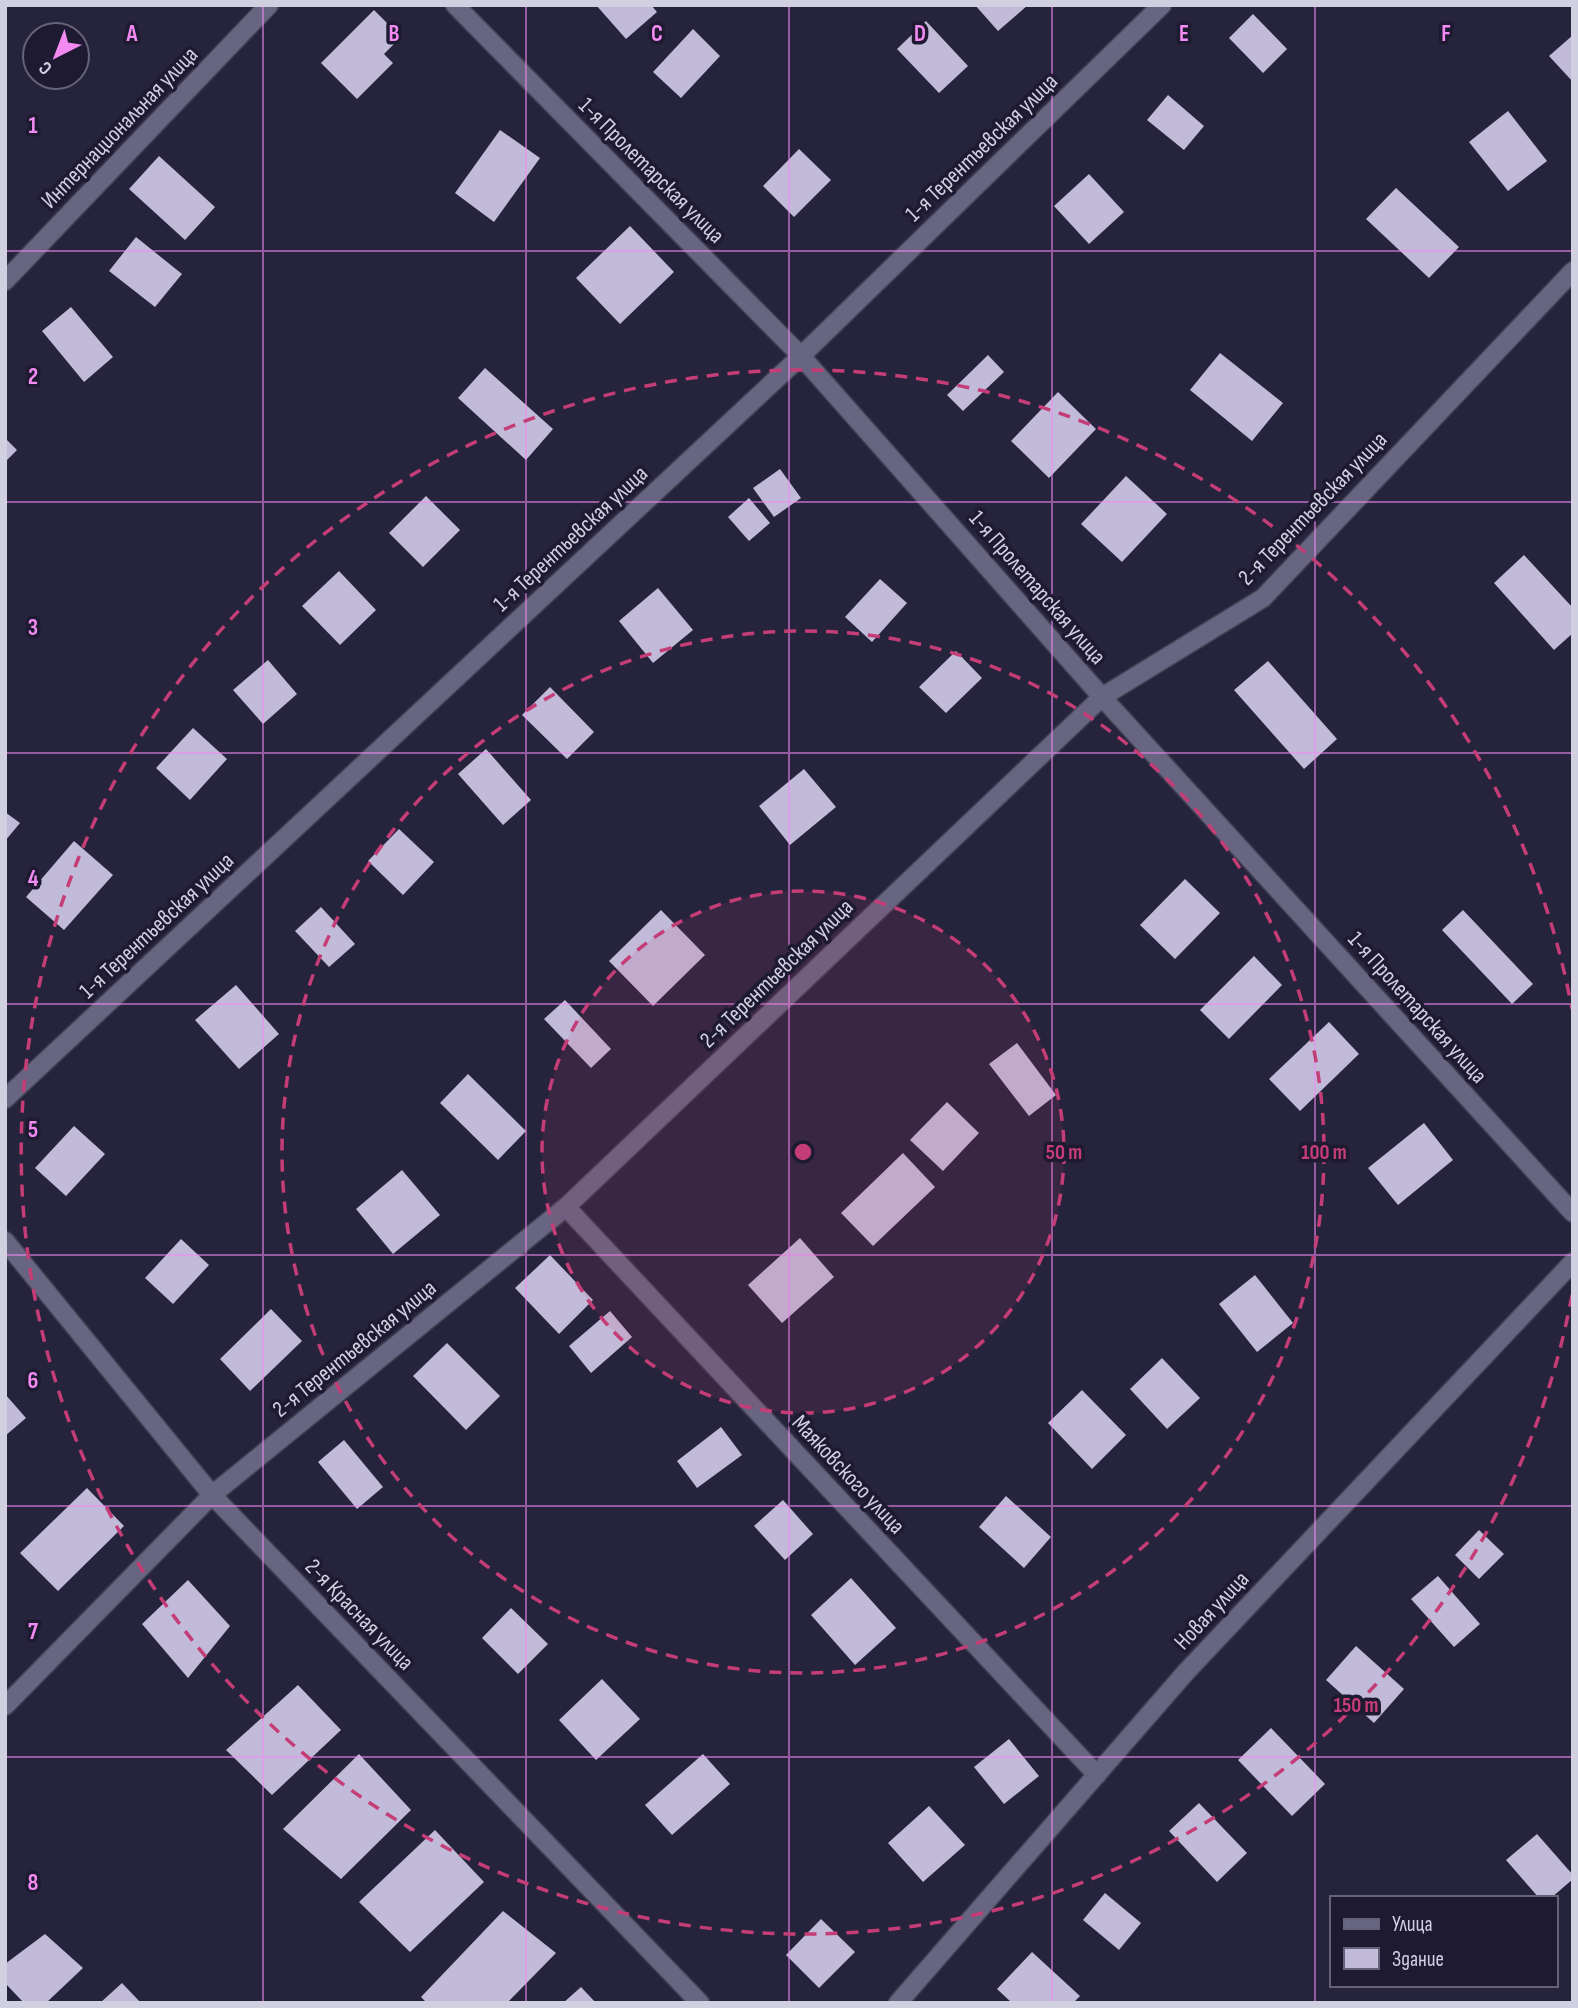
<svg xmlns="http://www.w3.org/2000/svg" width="1578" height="2008" viewBox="0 0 1578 2008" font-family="'Sofia Sans Condensed',sans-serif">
<rect width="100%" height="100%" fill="#26243c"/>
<!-- building -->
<path fill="#c1bad9" d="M596,5H651L657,12L626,39Z
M975,5H1028L998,31Z
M374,10L401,37L384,54L393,63L357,99L321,63Z
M1253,14L1287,49L1263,73L1229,38Z
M926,21L968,66L939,93L897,49Z
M693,29L720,56L681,98L653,72Z
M1573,35V82L1549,56Z
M1168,95L1204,126L1184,150L1147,120Z
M1508,111L1547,161L1508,191L1469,142Z
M500,130L540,158L494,222L455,193Z
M799,149L831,180L794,217L763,186Z
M159,156L215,207L185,240L129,189Z
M1089,174L1124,212L1089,244L1054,206Z
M1396,188L1459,247L1429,278L1366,219Z
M630,226L674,272L620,324L576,278Z
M136,237L182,274L155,307L109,271Z
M71,307L113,357L84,382L42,331Z
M1220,353L1283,403L1252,441L1190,390Z
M988,355L1004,372L963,411L947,395Z
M485,368L553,429L526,460L458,398Z
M1058,392L1096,429L1049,478L1011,441Z
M5,438L17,450L5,462Z
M780,469L801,498L774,517L753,488Z
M1126,476L1167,514L1122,562L1081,524Z
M426,496L460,530L423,567L389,533Z
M749,498L770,523L749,541L728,517Z
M1524,555L1573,608V633L1554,650L1494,583Z
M339,571L376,610L340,645L302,606Z
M880,579L907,603L872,642L845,617Z
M658,588L693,630L653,663L619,621Z
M956,651L982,678L946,713L919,687Z
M268,660L297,694L263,724L233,690Z
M1268,661L1337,739L1304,769L1234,690Z
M550,687L594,732L567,759L522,715Z
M193,728L227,759L190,800L156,768Z
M486,749L531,800L503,825L458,774Z
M804,769L836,807L790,845L759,806Z
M5,812L20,823L5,841Z
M399,829L434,862L403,895L368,861Z
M74,841L113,875L64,930L26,897Z
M1185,879L1220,913L1175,959L1140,925Z
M321,907L355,944L329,967L295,931Z
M661,910L705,955L653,1006L609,961Z
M1463,910L1533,984L1512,1004L1442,930Z
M1254,956L1282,985L1229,1039L1200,1010Z
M236,985L279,1034L239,1069L195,1020Z
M565,1000L611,1049L591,1068L544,1019Z
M1329,1022L1359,1054L1300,1111L1269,1079Z
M1017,1043L1056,1095L1029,1116L989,1064Z
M468,1074L526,1131L498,1160L440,1103Z
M947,1102L979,1133L943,1171L910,1140Z
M1424,1123L1453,1160L1398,1205L1368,1168Z
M74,1126L105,1154L66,1196L35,1168Z
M903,1153L935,1187L873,1246L841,1213Z
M402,1170L440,1215L393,1254L356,1209Z
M800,1238L834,1277L782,1323L748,1285Z
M181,1239L209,1265L173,1304L145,1278Z
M550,1255L593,1300L559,1334L515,1288Z
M1255,1275L1293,1323L1257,1352L1219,1304Z
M271,1309L302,1341L250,1391L220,1359Z
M610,1311L632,1337L591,1373L569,1346Z
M447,1343L500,1396L466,1430L413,1376Z
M1162,1358L1200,1398L1167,1429L1130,1389Z
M1082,1390L1126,1435L1092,1469L1048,1423Z
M5,1394L26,1418L5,1436Z
M721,1427L742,1455L697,1488L677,1461Z
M344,1440L383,1487L357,1509L318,1462Z
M87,1488L124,1526L58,1591L20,1553Z
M1006,1496L1051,1537L1024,1568L979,1527Z
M783,1500L813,1534L785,1560L754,1526Z
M1479,1530L1504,1554L1479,1579L1455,1555Z
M1438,1576L1480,1624L1454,1647L1411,1599Z
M851,1578L896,1628L855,1665L811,1615Z
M188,1580L230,1626L188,1678L142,1624Z
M511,1608L548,1644L518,1674L482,1638Z
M1356,1646L1404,1689L1374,1723L1326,1680Z
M602,1679L640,1719L596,1760L559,1720Z
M298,1685L341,1730L272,1795L226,1750Z
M1271,1728L1325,1784L1292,1816L1238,1760Z
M1009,1739L1039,1776L1004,1804L974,1767Z
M359,1754L411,1810L341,1879L283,1829Z
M703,1754L730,1784L672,1835L645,1805Z
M1199,1803L1247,1853L1217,1882L1169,1831Z
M929,1806L965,1845L923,1882L888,1843Z
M435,1830L484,1882L410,1952L359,1902Z
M1537,1834L1573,1875V1879L1551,1898H1539L1506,1860Z
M1105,1893L1141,1923L1119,1950L1083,1920Z
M503,1911L556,1953L507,2003H427L421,1997Z
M821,1919L855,1952L819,1988L786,1955Z
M45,1934L83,1968L46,2003H24L5,1983V1964Z
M1032,1952L1080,1996L1073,2003H1012L997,1989Z
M122,1983L141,2003H100Z
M581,1987L596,2003H563Z"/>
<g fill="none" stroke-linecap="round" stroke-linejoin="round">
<!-- minor casing -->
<g stroke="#424053" stroke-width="21">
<path id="minor" d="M455,5L801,356L1102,697L1573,1213
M5,281L269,5
M5,1099L801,356L1162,5
M566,1207L1097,1775
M5,1241L212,1495L700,2003
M5,1706L212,1495L566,1207L1102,697L1263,598L1573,271
M898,2003L1186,1672L1573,1262"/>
</g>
<!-- minor -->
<use href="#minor" stroke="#676581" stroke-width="18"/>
</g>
<!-- grid -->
<path fill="none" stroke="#f38af1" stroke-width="2" stroke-opacity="0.55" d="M263,5V2003M526,5V2003M789,5V2003M1052,5V2003M1315,5V2003M5,251H1573M5,502H1573M5,753H1573M5,1004H1573M5,1255H1573M5,1506H1573M5,1757H1573"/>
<!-- distance rings -->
<circle cx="803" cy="1152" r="261" fill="#c53d76" fill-opacity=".12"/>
<g fill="none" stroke="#c53d76" stroke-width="3.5" stroke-dasharray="12 9">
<circle cx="803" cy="1152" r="261"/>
<circle cx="803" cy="1152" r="521"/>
<path d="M1572 1295A782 782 0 1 1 1572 1009"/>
</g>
<g text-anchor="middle" stroke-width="7" stroke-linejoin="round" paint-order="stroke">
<!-- street labels -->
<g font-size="23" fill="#d1d0e0" stroke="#1d1a31">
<text transform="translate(119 127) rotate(-46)" y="8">Интернациональная улица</text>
<text transform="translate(981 147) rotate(-44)" y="8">1-я Терентьевская улица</text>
<text transform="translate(652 170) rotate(45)" y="8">1-я Пролетарская улица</text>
<text transform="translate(1312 508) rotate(-46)" y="8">2-я Терентьевская улица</text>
<text transform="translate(570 538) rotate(-43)" y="8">1-я Терентьевская улица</text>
<text transform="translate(1038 587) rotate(49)" y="8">1-я Пролетарская улица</text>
<text transform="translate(156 925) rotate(-43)" y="8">1-я Терентьевская улица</text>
<text transform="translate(776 973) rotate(-44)" y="8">2-я Терентьевская улица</text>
<text transform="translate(1418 1007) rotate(48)" y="8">1-я Пролетарская улица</text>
<text transform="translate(354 1348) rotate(-39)" y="8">2-я Терентьевская улица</text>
<text transform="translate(849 1474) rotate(47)" y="8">Маяковского улица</text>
<text transform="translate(1211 1610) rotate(-47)" y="8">Новая улица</text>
<text transform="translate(360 1614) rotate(46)" y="8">2-я Красная улица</text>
</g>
</g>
<g font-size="23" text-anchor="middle" font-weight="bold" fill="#f38af1" stroke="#1d1a31" stroke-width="7" stroke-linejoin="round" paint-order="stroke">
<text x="132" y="41">A</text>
<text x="394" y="41">B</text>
<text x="657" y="41">C</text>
<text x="920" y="41">D</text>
<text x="1184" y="41">E</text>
<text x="1446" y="41">F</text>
<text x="33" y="133">1</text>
<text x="33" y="384">2</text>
<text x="33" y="635">3</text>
<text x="33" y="886">4</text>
<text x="33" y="1137">5</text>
<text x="33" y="1388">6</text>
<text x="33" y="1639">7</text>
<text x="33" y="1890">8</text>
</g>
<circle cx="803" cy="1152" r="10" fill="#c53d76" stroke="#1d1a31" stroke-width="3.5"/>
<g font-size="21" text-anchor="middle" font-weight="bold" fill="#c53d76" stroke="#1d1a31" stroke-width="7" stroke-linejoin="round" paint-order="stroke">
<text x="1064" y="1159">50 m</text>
<text x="1324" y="1159">100 m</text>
<text x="1356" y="1712">150 m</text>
</g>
<!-- border -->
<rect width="1578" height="2008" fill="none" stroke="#d1d0e0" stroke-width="14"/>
<!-- legend -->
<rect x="1330" y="1896" width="228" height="91" fill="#1d1a31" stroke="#656377" stroke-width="2"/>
<rect x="1344" y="1919" width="35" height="10" fill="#676581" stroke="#656377" stroke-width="2"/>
<text x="1392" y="1931" font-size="21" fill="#d1d0e0">Улица</text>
<rect x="1344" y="1948" width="35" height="21" fill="#c1bad9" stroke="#656377" stroke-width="2"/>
<text x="1392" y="1966" font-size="21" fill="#d1d0e0">Здание</text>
<!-- north arrow -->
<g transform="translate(56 56) rotate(222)"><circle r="33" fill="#1d1a31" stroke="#656377" stroke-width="2"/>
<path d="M0-5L12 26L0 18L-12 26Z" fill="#f38af1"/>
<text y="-10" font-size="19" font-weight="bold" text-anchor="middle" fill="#d1d0e0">С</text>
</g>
</svg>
